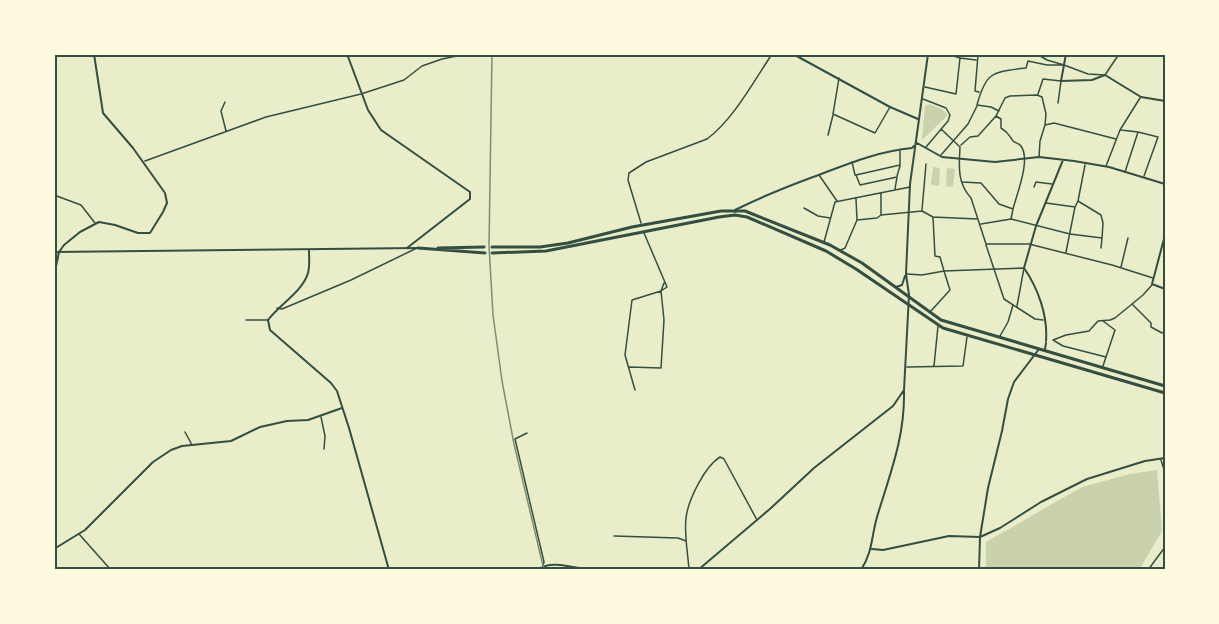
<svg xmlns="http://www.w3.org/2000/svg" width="1219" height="624" viewBox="0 0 1219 624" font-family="Commissioner,sans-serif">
<rect width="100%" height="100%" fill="#e9edc9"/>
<!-- green -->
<path fill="#cad2ad" d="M929,104L942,109L948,115L922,140L925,106Z
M933,167L940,168L939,186L931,185Z
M947,168L955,169L953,187L946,186Z
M1157,470L1162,531L1139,570H986V542L1082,487L1130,474Z"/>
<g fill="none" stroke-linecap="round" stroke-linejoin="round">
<!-- minor -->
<path stroke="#344e41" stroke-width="1.5" d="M960,58L976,60
M1064,65L1088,74L1105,75L1119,54
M839,78L833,114L875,133L890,107
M925,87L956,94L960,58L947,54
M979,92L975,91L978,55L992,56L1010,54
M1038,94L1043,79L1061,81L1058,103
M923,99L946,108L950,115L948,121L926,147
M225,102L221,111L226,131
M999,111L991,107L977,105C986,71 993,72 1026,68L1028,61L1047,65H1064L1047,60L1037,54
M941,129L960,147C959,166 957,183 971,198L986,244H1029L1112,265L1153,278
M1121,130L1138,132L1125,172
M1138,132L1158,137L1144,176
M828,135L833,115
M961,145L970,137L978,136L996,116L1005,98L1010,96L1037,95L1042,97L1046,114L1045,125
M941,155L968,124L977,106
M1039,157L1040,141L1045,125L1054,123L1116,139
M145,161L266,117L361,94L404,80L422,66L442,59L467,54
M852,162L855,175
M1106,166L1120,130L1140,98
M819,175L837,201
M897,176L900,166
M962,182L981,183L999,204L1013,209C1017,193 1031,160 1021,146C1019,143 1015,143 1013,141C1008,134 1009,133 1001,128V119L996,116
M1034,187L1036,182L1052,184
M895,189L897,177L860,185L856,175L900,165V151
M881,194V215L922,211L933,217
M54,195L81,205L95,223
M1046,203L1075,207L1078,201L1085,165
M804,208L818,216L830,218
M1013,209L1011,219L1070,234L1102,238L1103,223L1101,215L1078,201
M922,210L926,164
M857,220L877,218L881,215
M641,223L628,180L629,173L646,162L707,139C733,120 754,81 772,54
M981,224L1011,219
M824,242L835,202L910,187
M986,245L1004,299L1035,319L1043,320
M1101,248L1102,238
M841,250L845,248L857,220L856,199
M1066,252L1075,207
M1121,267L1128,238
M907,274L922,275L944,271L940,257L935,256L933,217L977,219
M1132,304L1151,323V327L1162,333L1165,331
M277,308L282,309L351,280L417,248
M930,312L950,290L944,271L1024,268L1017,306
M246,320H268
M1103,321L1115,330L1106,357
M1000,336L1008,322L1013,305
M934,366L938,326
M1103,366L1106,357L1063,346L1053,340L1066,335L1089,331L1098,321L1110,320L1115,318L1143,295L1152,285
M629,367L661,368L664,320L661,291L664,283
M907,367L963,366L967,337
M635,390L625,355L632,300L661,291L667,287L644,233
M321,417L325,436L324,449
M185,432L192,445
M527,433L515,439L544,562L543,565
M1161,460L1165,473
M79,534L111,570
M614,536L678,538L686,541
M689,570C688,554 684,534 686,518C688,500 705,466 720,457L724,459L757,520
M1148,570L1165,547"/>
<!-- tertiary -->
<path stroke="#344e41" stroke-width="2" d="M347,54L368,110L381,130L470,192V199L407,248
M793,54L890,107L918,119
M1066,54L1061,81L1092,80L1105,75L1141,97L1165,101
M735,212V210C761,197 786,187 813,177C845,165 878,151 912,148L917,143L942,157L995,162L1039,157L1074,161L1109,167L1165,184
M1165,235L1152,284L1165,289
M309,250C309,257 310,266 308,273C303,291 279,305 268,320L270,330L331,383L337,391L349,428L389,570
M54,252L418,248
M54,276L59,252L64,245L80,232L99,222L115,225L138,233H150L163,212L167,203L165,193L133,148L103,113L94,54
M896,287L902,285L905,276
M1046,341C1048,316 1038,288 1024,268L1036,226L1063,160
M1045,349L1046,343
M54,549L85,530L153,462L171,450L182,446L231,441L260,427L287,421L308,420L342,408
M872,549L883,550L949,536L980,537L1000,528L1041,502L1087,479L1145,461L1165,458
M538,570C549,559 575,568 590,570
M698,570L771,508L814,468L893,406L904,390L909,295L906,274L910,184L928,54
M861,570C873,551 871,538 877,517C890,474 905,437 904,391
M979,570L980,537L988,488L1002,431L1008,399L1014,382L1039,349"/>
<!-- secondary -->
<path stroke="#344e41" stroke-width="3" d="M492,247H540L568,243L632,227L721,211H745L830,245L862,263L941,320L1165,386
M418,248L485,253
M438,248L484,247
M492,253L546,251L719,217L735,215L747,217L826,251L856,269L943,328L1165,393"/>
<!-- rail -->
<path stroke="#7c8e77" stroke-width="1.5" d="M492,54L489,246L493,315L502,381L514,444L544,570"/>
</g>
<!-- border -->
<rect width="1219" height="624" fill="none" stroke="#fefae0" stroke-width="111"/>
<rect x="56" y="56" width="1108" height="512" fill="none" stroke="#344e41" stroke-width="2"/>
</svg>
